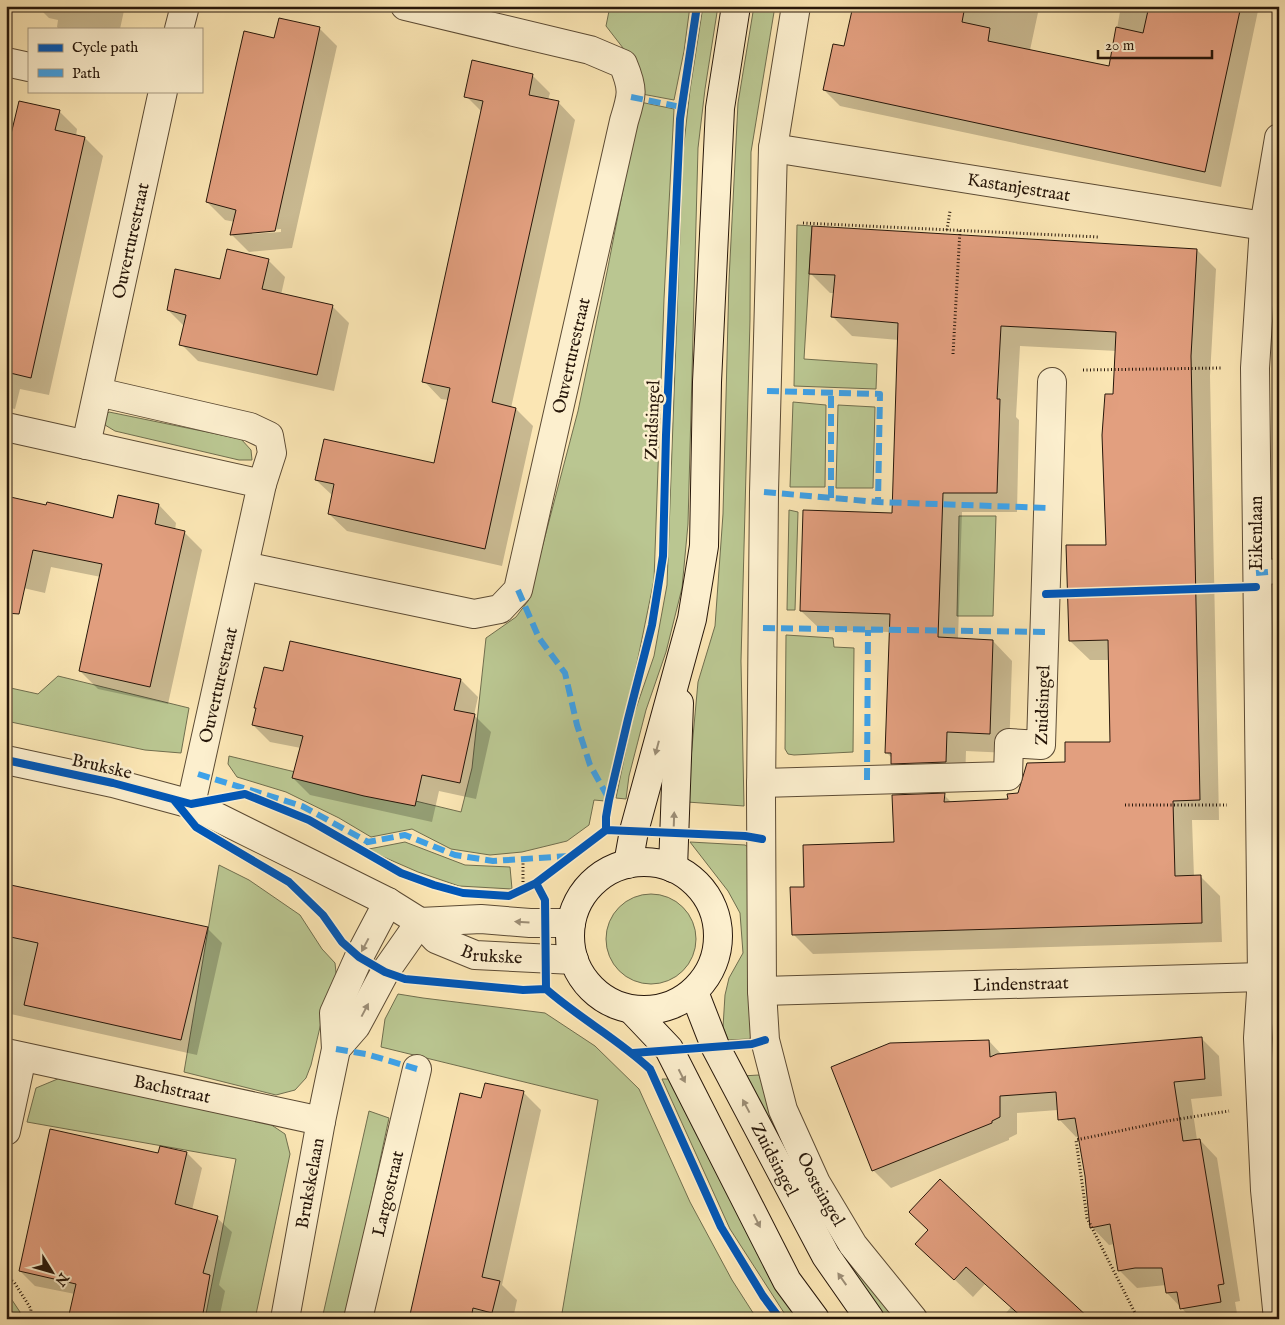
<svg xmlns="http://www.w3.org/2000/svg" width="1285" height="1325" viewBox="0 0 1285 1325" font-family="'IM FELL English',serif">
<rect width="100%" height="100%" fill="#fbe6b4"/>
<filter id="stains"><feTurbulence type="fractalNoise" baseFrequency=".004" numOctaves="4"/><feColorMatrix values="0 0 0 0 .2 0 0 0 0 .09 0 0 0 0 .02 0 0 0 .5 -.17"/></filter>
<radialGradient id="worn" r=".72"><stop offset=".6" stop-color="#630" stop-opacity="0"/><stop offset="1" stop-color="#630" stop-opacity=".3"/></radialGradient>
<!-- green -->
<path fill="#bac691" stroke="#706e4e" d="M610,6H690L684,51L674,100L642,94L630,57L606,26Z
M703,6H718L705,89L698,148L688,524L682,588L666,652L646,710L629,776L626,799L616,798L632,720L654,656L667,585L683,152L690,90Z
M754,6H775L751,152L750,320L741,661L744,806L687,802L698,682L715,626L723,514L729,280L738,103Z
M640,102L674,109L664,299L654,580L637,663L605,801L594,800L589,825L567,841L522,852L490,855L451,849L412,829L371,837L339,818L286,792L237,777L228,764L229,756L461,812L472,768L486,638L516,617L528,601L578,411L607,272Z
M797,225L812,226L804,359L877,364L876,389L794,386Z
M793,402L826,405L825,487H790Z
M838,405L875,407L873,488H836Z
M109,412L241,439L251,450L252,460H239L115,431L105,425L104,417Z
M789,510L798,512L795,610H787Z
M959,516H996L993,616H957Z
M786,635L833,638L834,647L854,648L853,752L794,755L788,754L785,749Z
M58,676L189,708L181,753L145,750L6,721V687L38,694Z
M405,842L465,865L510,867L512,889L459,886L418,872L379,855L369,849Z
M690,842L745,845L753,850L756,1031L749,1039L728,1040L723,1027L725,995L729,978L743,953L740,913L728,891Z
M219,865L249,880L300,915L322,949L335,963L337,982L326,1002L311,1065L306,1078L295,1090L276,1095L184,1072Z
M606 939a45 45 0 1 1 90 0a45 45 0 1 1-90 0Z
M398,994L423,998L545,1013L595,1046L639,1089L690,1202L732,1280L757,1319H561L598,1100L381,1047L385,1019Z
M759,1075L782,1140L900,1319H882L829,1248L742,1076Z
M60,1078L267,1122L285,1134L290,1154L255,1319H205L236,1159L27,1122L36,1088Z
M662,1079H676L804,1319H788L730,1229Z
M369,1111L389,1118L346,1319H322Z
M6,1291L20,1312L19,1319H6Z"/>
<!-- shadow -->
<path fill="#0003" fill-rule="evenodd" d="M37,6H125L120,29H59L57,27L58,20L49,18Z
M152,6H178L177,11Z
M854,6H1037L1039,8L1030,50L1110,68L1121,6H1259L1221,187L840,106L824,90L845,47Z
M319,28L337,46L292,248L249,252L232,235L235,222L225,220L207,202L275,39ZM281,229V232L252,234V232Z
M532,75L550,93L548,100L558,102L575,120L511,408L516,409L533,426L502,566L347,531L329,514L333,496L316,480L435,465L448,400L441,399L424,381L482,112L466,96Z
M60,112L77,129L76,136L85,138L103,156L49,395L20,389L15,409L6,407V160Z
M1197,250L1216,269L1210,376L1219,820H1192L1194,877H1201L1220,896L1222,942L813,954L793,934L806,888L895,844L944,795L952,803L1009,800L1027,794L1066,763L1111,743L1110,660H1090L1070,641L1107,546L1117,351L1020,346L1016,417L1019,420L1017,512H962L958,639L993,641L1012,661L1009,753L966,751L965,781L912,783L893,763L892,758L886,752L890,632L821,630L801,611L893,514L899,340L852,336L832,316L834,293H830L810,273Z
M268,260L285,277L281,295L332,306L349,323L334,391L198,361L181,344L185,327L168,310L221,281Z
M6,497L114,520L159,505L176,523L175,530L184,532L202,550L168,704L98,689L80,671L101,577L51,567L45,593L6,584Z
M291,642L461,680L478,697L474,715L491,732L476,799L439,791L432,822L310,795L293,778L301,748L270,742L253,725L284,672Z
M6,885L207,928L222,943L197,1055L6,1013Z
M1201,1038L1219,1056L1222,1096L1191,1099L1197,1140H1200L1217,1158L1240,1301L1235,1302L1238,1319H1192L1167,1293L1166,1285L1137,1288L1119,1270L1115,1244L1109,1245L1092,1227L1086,1176L1079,1136L1076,1137L1059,1119L1058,1110L1017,1113V1134L1009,1138V1140L891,1188L873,1170L989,1041L1002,1055Z
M523,1092L541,1110L502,1285L517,1300L513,1319H411L482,1099Z
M187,1153L202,1168L192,1210L217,1218L232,1232L219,1285L225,1291L219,1319H69L75,1294L35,1286L20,1271L159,1154Z
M917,1244L1088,1319H1001L1011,1307L985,1284L973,1297Z"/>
<!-- building -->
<path fill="#e29f7f" stroke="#27170a" d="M853,6H965L962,22L990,28L988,41L1109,66L1116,27L1143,33L1149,6H1241L1205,172L823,90L833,44L844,46Z
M279,18L320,27L314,55L275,231L230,235L236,210L206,202L236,66L244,31L274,38Z
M472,60L533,74L529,95L559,101L492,402L516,408L485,549L328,514L334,484L315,480L324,439L434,463L450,388L422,382L483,101L464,97Z
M19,101L60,110L55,130L85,137L31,378L6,372V155Z
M812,226L1197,249L1191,356L1200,800L1173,801L1175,876L1201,875L1202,923L792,935L790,887H804L803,845L894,842L892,795L945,793L944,802L1008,799L1007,794L1018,793L1027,763L1065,762V742H1110L1108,640L1069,641L1066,545H1106L1102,435L1105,394H1113L1116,332L1001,326L997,399H1000L997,493H943L938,637L993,640L990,734L947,732L946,762L891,764V753H885L890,614L800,611L803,510L892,513L898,323L831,317L835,275L809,274Z
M227,249L269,259L262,289L333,305L317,375L179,345L186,315L167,310L175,269L220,279Z
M118,495L159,504L155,524L185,531L150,687L79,671L102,564L33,550L19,614L6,613V496L46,505L47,502L113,518Z
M290,641L461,679L454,710L475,714L460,783L422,775L415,806L364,796L292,778L303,736L252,725L256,708H254L264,667L283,671Z
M6,884L208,927L181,1040L24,1005L38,943L6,936Z
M1202,1037L1205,1079L1174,1082L1183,1141L1200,1139L1224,1284L1218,1285L1221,1302L1180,1309L1177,1292L1166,1293L1162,1268H1135L1118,1271L1110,1224L1090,1228L1085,1176L1075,1118L1058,1120L1056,1092L1000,1096V1117L992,1121V1123L872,1171L831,1067L890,1043L989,1040L990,1057L997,1054Z
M485,1083L524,1091L482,1277L500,1281L492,1313L473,1308L471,1319H409L460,1093L481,1098Z
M50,1129L158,1153L160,1146L187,1152L175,1204L218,1216L203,1273L210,1275L202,1319H68L76,1284L19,1271Z
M940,1179L1022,1256L1090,1319H1024L966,1267L954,1280L915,1244L928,1230L909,1212Z"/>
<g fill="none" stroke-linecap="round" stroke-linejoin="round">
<!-- pedestrian casing -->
<g stroke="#5c4b34" stroke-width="26">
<path id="pedestrian" d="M1256,573L1279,571"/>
</g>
<!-- minor casing -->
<g stroke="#5c4b34" stroke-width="30">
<g id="minor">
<path id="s1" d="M796,6L773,148L764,492L761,795L762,991L765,1040L783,1110L816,1183L853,1245L913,1319"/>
<path d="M179,29L185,6"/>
<path d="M6,62L29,67"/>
<path id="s2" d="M773,148L1264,226"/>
<path d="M98,392L250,427L269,436L272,453L262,484"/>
<path d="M6,427L262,484L191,804"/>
<path id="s3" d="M86,445L163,91"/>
<path id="s4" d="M244,566L474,614L500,609L518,590L624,121C632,95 634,90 623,64L590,50L405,6"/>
<path id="s5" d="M6,760L113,783L191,804L388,902L420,922L436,939L475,955L574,960"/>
<path id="s6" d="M761,783L1008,776L1009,743L1041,745L1052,382"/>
<path d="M420,922L481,919L530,923H571"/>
<path id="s7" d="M762,991L1262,977L1279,971"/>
<path d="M336,1049L356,1026L385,972L420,922"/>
<path id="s8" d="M6,1053L321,1121"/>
<path d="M6,1131L22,1057"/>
<path id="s9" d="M285,1319L321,1121L336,1049L334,1013L359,957L388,902"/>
<path id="s10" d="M358,1319L417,1069"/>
<path d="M1278,1319L1265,1190L1258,1038L1262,977L1255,368L1264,226L1279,138"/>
</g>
</g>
<!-- secondary casing -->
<g stroke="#27170a" stroke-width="30">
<g id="secondary">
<circle cx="644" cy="936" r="74"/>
<path d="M628,864L634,831L692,619L704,546L707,382L720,108L736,6"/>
<path d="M673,868L679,703"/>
<path id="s11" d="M694,992L715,1046L826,1256L870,1319"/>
<path d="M632,1010L669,1049L787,1281L815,1319"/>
</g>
</g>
<!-- path -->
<path stroke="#27170a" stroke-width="3" stroke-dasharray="1 2.5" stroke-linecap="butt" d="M803,223L1099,237
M947,230L950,211
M953,354L960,230
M1083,370L1222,368
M1125,805H1227
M362,850L368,842
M523,860V889
M6,1277L14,1282L31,1309L30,1319
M1142,1319L1136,1315L1087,1218L1076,1140L1167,1121L1229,1111"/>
<!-- pedestrian -->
<use href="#pedestrian" stroke="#fcefce" stroke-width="24"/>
<!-- minor -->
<use href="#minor" stroke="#fcefce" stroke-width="28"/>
<!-- secondary -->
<use href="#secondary" stroke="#fcefce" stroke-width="28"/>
<!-- quiet -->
<path stroke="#3ea2e9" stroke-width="6" stroke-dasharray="12 6" stroke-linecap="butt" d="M631,97L681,107
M767,391L880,394L878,502
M764,492L878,502L1049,508
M831,498V392
M1256,573L1279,571
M518,590L539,638L565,673L577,725L590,765L609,799
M763,628L1045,632
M198,774L302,806L368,842L405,835L455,855L493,861L569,856
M867,780L868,630
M336,1049L366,1054L417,1069"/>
<!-- cycleway casing -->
<g stroke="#fcefce" stroke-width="11">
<path id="cycleway" d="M1046,594L1256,587
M6,760L113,783L191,804L245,794L309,820L401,873L434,885L463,893L509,896L536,883
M174,800L196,827L289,882L323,915L342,942L359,957L385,972L405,979L523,990L546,989
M606,830V817L609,800L628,719L652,625L663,556L666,435L680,119L697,6
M762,839L745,836L606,830L536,883L545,900L546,989C579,1018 618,1039 650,1069L721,1227L763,1296L780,1319
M633,1053L752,1044L765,1040"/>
</g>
<!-- cycleway -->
<use href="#cycleway" stroke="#0057b8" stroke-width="8"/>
</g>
<!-- one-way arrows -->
<defs><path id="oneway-solid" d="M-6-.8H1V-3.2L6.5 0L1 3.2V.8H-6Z" transform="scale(1.25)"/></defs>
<g fill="#9c8e76">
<use href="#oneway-solid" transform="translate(657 748) rotate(105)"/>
<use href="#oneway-solid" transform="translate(674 819) rotate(-88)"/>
<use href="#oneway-solid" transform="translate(522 922) rotate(-176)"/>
<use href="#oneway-solid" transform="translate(365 945) rotate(118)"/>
<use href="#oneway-solid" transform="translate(365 1010) rotate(-62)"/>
<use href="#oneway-solid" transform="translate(682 1076) rotate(63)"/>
<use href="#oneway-solid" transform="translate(746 1106) rotate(-118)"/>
<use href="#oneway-solid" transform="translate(757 1221) rotate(63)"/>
<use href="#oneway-solid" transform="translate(842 1279) rotate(-125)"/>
</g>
<g text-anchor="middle" stroke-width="5" stroke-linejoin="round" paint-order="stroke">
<!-- street labels -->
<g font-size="18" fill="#27170a" stroke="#fcefce">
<text dy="6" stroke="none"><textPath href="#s2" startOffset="249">Kastanjestraat</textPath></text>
<text dy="6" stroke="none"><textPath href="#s3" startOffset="209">Ouverturestraat</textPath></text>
<text dy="6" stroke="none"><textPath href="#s4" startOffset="528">Ouverturestraat</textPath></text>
<text transform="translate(652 420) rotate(-88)" y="6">Zuidsingel</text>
<text transform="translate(1256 533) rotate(-90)" y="6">Eikenlaan</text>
<text transform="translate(218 685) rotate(-77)" y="6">Ouverturestraat</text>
<text dy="6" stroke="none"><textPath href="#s6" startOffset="352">Zuidsingel</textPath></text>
<text transform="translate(102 766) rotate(13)" y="6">Brukske</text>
<text dy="6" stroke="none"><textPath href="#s5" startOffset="530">Brukske</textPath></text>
<text dy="6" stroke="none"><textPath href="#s7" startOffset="259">Lindenstraat</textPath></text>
<text dy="6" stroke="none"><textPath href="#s8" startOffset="170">Bachstraat</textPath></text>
<text dy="6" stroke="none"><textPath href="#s11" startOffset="186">Zuidsingel</textPath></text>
<text dy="6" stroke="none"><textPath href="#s9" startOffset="138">Brukskelaan</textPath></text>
<text dy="6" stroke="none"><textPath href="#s1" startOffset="1196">Oostsingel</textPath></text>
<text dy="6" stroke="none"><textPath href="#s10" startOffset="129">Largostraat</textPath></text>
</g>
</g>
<!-- margin -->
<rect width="1285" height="1325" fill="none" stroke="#fbe6b4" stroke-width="25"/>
<rect x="8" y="8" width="1270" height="1310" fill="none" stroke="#27170a" stroke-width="2.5"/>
<rect x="12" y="12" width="1260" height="1300" fill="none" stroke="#27170a"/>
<!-- legend -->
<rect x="28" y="28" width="175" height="65" fill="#fcefce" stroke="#a79980"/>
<rect x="38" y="44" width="25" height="8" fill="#0057b8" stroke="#a79980"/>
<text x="72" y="52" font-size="15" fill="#27170a">Cycle path</text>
<rect x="38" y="69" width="25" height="8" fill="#3ea2e9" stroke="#a79980"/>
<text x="72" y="78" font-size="15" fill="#27170a">Path</text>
<!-- north arrow -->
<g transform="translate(52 1272) rotate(127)" stroke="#fcefce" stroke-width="4" paint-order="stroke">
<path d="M0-4L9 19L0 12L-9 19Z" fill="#27170a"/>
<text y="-8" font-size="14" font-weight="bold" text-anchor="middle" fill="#27170a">N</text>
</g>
<!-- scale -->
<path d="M1098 50v8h114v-8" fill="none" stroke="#27170a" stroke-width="2.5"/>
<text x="1105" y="50" font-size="15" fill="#27170a" stroke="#fcefce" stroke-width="4" paint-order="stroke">20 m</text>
<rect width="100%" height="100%" filter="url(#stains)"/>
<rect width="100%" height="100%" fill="url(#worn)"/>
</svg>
